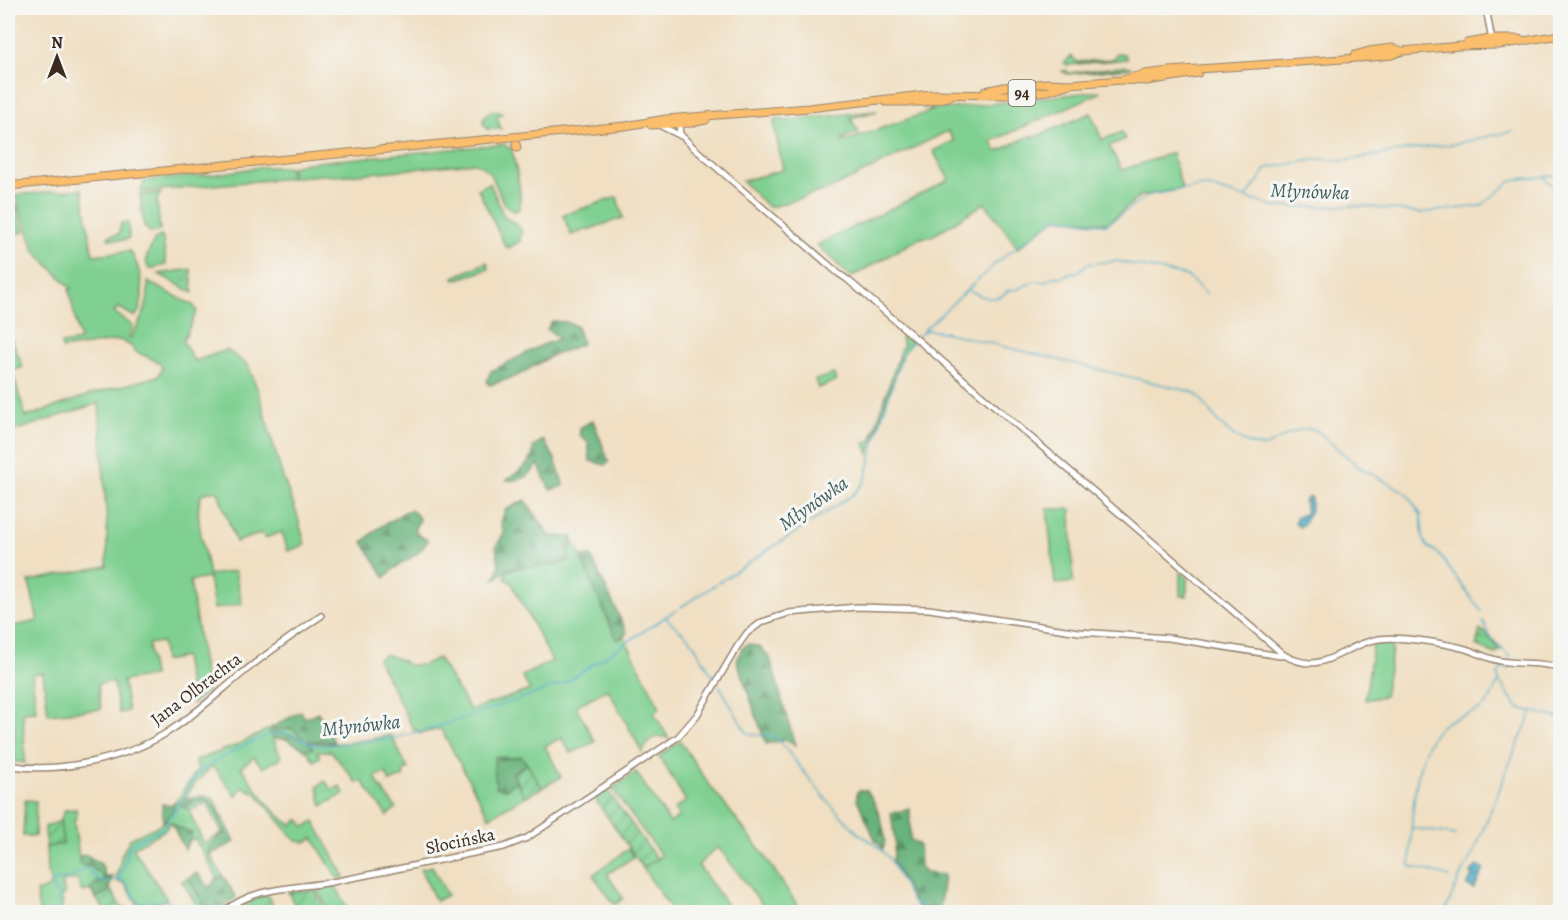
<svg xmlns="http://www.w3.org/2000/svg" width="1568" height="920" viewBox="0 0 1568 920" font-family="Alegreya,serif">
<defs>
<pattern id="forest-firs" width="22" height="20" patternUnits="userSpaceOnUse" patternTransform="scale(1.5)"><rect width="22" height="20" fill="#67b27b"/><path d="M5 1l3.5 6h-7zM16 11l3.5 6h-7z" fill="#569164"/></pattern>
<pattern id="park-tufts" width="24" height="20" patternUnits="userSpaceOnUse" patternTransform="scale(1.5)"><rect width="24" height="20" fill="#7fd091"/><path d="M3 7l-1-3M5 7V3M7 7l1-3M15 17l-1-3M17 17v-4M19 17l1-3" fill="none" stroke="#69a976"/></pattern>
<pattern id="garden-furrows" width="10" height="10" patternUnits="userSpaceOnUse" patternTransform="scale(1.5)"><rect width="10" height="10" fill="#7fd091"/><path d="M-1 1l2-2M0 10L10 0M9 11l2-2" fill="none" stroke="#69a976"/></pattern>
<pattern id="water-waves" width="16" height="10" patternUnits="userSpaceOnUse" patternTransform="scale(1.5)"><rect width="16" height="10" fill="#44a9c4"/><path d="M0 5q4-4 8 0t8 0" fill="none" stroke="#3a8a9f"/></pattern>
</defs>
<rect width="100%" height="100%" fill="#f6f6f2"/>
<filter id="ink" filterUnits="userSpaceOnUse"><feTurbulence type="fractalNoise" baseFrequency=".0167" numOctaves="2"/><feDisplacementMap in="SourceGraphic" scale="12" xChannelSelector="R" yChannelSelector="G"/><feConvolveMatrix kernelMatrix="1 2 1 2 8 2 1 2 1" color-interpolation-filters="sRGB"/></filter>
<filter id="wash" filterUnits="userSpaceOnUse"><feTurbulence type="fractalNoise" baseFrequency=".008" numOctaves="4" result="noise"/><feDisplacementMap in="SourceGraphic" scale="24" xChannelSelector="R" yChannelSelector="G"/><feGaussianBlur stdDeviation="1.35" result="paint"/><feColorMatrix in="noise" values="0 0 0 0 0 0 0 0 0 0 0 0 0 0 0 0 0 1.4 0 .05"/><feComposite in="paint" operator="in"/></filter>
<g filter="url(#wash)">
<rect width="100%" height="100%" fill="#f0dfc2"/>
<!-- grass -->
<path fill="#7fd091" stroke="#5d7d58" stroke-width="1.5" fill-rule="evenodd" d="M1117,53L1125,54L1127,59L1067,65L1064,63L1072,56L1077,62L1113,59Z
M1125,66L1132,68L1067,74L1062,71L1066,70L1069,73Z
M1099,91L1100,93L992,141L996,152L1032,135L1033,138L1091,113L1102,140L1122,132L1125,139L1109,146L1122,170L1172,153L1182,189L1140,196L1108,223L1056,218L1018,248L985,203L932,236L920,238L851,277L817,245L949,180L933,151L954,141L948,131L832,188L775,206L768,207L742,181L783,170L774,125L775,119L782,118L783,121L877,111L850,118L859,132L841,139L842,142L934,110L923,109L953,108Z
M497,111L502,114L497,117L501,129H487L483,123C483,115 489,110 497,111Z
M505,144L507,148L511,147C515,163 523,194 519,209L514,211C495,205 501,170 474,163L338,176L321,175L292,178L291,167L306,163Z
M260,167H289L290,178L141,192L144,182L147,180L217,174Z
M490,183L504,217L516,224L522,231L520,241L509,248L505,246L478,189Z
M82,189L93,255L130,251C141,268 148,300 135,317L118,307L114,312L133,326L129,337L131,338C142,317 150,307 148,282L193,305L197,311L183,341L194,361L227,350L248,365L259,394L282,475L297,514L305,545L288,551L282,532L265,538L263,533L236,542L218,492L215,490L202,494C192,511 206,555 209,575L235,571L242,604L214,609L209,578L190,581L207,691L192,704L184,657L164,661L162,642L148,644L153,676L123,681L128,711L119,713L113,681L98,684L101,709L48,714L43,673L32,674L36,711L23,712L25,763L15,762L14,725H8V627L38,621L29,581L107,566V524L99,403L8,433V339L11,338L23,367L12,371L26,417L89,395L158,376L162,369L159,362L134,351L132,347L121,340L62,349L61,344L80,341L69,290L71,288L35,251L15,195Z
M161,193L157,200L160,231L151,233L144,226L140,195Z
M617,197L623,218L571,235L563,215Z
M8,204L15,205L18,209L24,232L8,236Z
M121,223H128L129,238L125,240L108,239L109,236L119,234Z
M161,236L163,238L166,265L149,269C142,259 151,249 155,239Z
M487,262L489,269L455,280L454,277Z
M903,334L911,342L900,359L869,454L865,442L871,441L901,348L904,346L901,340Z
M834,374L836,381L818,388L815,380Z
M1047,509H1071L1073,582L1055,584Z
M572,537L617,640L624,636L660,708L654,713L669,739C655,732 649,740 642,752L608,689L576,706L595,742L571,753L561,738L545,746L561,777L542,788L521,756L512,758L506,789L516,781L525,797L489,817L441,729L419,734L416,729L414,731L378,659L385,654L403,661L407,665H423L438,658L470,710L530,690L522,676L552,661L511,582L505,579L507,570L569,561Z
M1180,571L1187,578V596H1180Z
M1391,642L1392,651L1384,696L1365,700L1373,644Z
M269,729H293C297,733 302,739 308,741C328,747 370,740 391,735L408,769L403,772L404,776L390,782L386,773L375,776L379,785L396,808L387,816L362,781L357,783L331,751H317L320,757L314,761L306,750L312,748C302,736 286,732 271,732L281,758L263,768L254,757L241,767C255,787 271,812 292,825L299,819L305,827L314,821L345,877L338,879L313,838L306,842L296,841L256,793L243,787L236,796L213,766L196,782L180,805L206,800L216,810L225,833H222L207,851L223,876L218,879L195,839L189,840L191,833L179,828L171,822L165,830L133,848L167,899L148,905L137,903L124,883L118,882L116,875L120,866L121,856L130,839L165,822L177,800L198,769L195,761L237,745ZM207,803L222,833L204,844L189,811Z
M680,741L708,783L764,855L802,912H768L718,847L698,865L732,912H673L643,868L661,855L612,789L636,772L670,823L679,816L674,809L686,801L659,756Z
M325,781L332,790L340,786L344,794L322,806C319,799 321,793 317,787Z
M25,800L36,801L35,836H23Z
M76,809L77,814L74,822L80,864L91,867L105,877L100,883L97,882L90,890L82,892L77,879L62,882L65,894L61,896L63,902L61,912H39L36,892L50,887V878L47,873L46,847L63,844L60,821L65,810Z
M628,849L634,857L607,874L623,898L615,905L593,875Z
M432,866L447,895L436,901L420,869Z
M188,878L207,910L218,904L223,907L219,912H201L182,881Z
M333,886L337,888L349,912H329L317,889Z"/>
<!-- forest -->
<path fill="url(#forest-firs)" stroke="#516e4c" stroke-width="1.5" d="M552,321L566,322L577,326L582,343L580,345L551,356L517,376L489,385L487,380L491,371L542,345L559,339L547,329Z
M593,420L609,462L605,465L590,461L588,443L580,435V428Z
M543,440L554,457L564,486L550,490L538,464C529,477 523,481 507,480C518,471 535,464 533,447Z
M525,500L550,536L572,537L569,561L546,566L519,567L507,570L495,579L499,567L496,546L504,533L501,523L505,510Z
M411,510L416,514L420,520L415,527L417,534L428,540C418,560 399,559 385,578L363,542L377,529L406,511Z
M591,556L627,633L617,640L580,557Z
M748,644L760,647L770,658L795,745L785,740L766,744L737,661L742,648Z
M301,711L305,718L318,712L334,742L307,741L313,748L306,750L286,739L272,738L270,732H282L304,740L293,729H269Z
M521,756L527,764L513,772L516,781L506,789L496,787L494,765L495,757L512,758Z
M861,790H866C876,801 889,835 883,849L875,839L857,799V792Z
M202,796L213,798L235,842L209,855L207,851L222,833H225L216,810L206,800L189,804L187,809L180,805L185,799Z
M177,800L169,816L163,822L162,804L170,805Z
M910,809V839L919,845L920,866L925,873L944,875L940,906L948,912H928L917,908L893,862L895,841L891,813Z
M171,822L179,828L192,833L185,850Z
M87,855L102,865L105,877L113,876L108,892L96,898L90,890L97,882L101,883L104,877L91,867L80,865L79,856Z
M197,873L209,888L217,878L218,879L223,876L236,897L223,907L218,904L213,909L207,910L188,878Z"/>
<!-- park -->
<path fill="url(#park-tufts)" stroke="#5d7d58" stroke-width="1.5" d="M191,269L193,293L159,274Z
M1480,630L1485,632L1500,650L1496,654L1476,646Z"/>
<!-- garden -->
<path fill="url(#garden-furrows)" stroke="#5d7d58" stroke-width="1.5" d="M527,764L542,788L525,797L513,773Z
M607,790L657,859L643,868L595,799Z
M60,821L63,844L46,847L45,827Z
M109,887L120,906L136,910L137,903L148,905L160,903L166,912H106L96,898L108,892Z
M315,890L326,912H298L288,892Z
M267,894L277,912H230L253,899Z"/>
<!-- water -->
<path fill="url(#water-waves)" stroke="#406a71" stroke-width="1.5" d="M1309,497L1311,498V510L1303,525L1299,527L1295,522L1296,518L1306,513L1304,501Z
M1477,866L1484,869L1474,889L1467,886L1472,876L1470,873Z"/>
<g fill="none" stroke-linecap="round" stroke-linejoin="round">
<!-- stream -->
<path stroke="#44a9c4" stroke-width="1.5" d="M1545,179L1560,192
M1246,198L1267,168L1319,159L1344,161L1418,148L1454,144L1513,131
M968,290C981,297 998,304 1008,290H1016L1035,281L1045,282L1053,277H1062L1069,273L1078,272L1087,264L1116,261L1187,276L1206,294
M923,331L997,262L1056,217L1106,225L1149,195L1205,186L1276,207L1364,206L1419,213L1481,206L1510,182L1520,179L1560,175
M918,336L927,330L943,332L1193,392C1201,396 1206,407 1212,414C1224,431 1243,445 1264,447C1280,440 1301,423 1317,431L1359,467L1403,491L1409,497L1421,515L1423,538L1427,546L1437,552L1481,611
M681,607L854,494L865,481L881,420L904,351L913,341
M666,618L691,640L714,678
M1483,621L1491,638L1511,658
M1511,665L1509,669L1502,667L1498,675L1499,681L1518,708L1560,718
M563,684L676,610
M719,685L745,730L749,734L776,737L829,803L859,834L874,843L890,859L912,902L932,912
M1412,828L1456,835
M1450,877L1410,866C1411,829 1412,746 1444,724C1455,715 1476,715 1486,705C1491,698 1495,688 1499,681
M119,880H124L136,899L141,903L163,901L171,902L187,912
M54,912L58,907L59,897L53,889L54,881L70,878L85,868C100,874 93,889 118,879L123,871L129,847L134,842L165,827L196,776L202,770C219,759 265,731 284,733C297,735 307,744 320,746L394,738L428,730L560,685
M1445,912L1459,879L1475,850L1513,755L1532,712"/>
</g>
</g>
<g filter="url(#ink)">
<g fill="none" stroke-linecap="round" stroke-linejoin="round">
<!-- minor casing -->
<g stroke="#968470" stroke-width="8">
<path id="minor" d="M1486,8L1492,41
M679,124L680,134L693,147L838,273L848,280L1284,655C1324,678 1343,644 1379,639C1399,636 1442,643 1462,648C1475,651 1487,659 1501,661C1521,665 1541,661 1560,668
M661,126L681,136
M8,765C55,774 121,760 163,735C190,719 215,696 239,676C265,654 293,635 321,616
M223,912C255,886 293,889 332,882C390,871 447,858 504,847L527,838L678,737L697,715L737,647L747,633L762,622L789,613L857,607L929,609L1079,632L1169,638L1280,656L1284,655"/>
</g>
<!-- major casing -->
<g stroke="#968470" stroke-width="9">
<path id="major" d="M1467,43L1490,39H1519
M1355,55L1369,51L1392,48L1403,51L1460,46L1499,45L1560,35
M1122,80L1145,74L1169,71L1372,57L1392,55L1402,51
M985,91L1004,87L1048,83L1070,84L1122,80L1146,81L1198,73
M886,102H923L949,97
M651,125L691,123L706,120
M516,144L517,148
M8,186L625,126L666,119L809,108L932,94L1005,95L1049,91L1070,84"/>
</g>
<!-- minor -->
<use href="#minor" stroke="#fff" stroke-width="5"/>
<!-- major -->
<use href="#major" stroke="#fabe6d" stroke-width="7"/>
</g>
</g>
<g text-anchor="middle" stroke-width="6" stroke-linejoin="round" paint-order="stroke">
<!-- shield labels -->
<rect fill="#f6f6f2" stroke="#73675e" stroke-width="1.5" x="1008.5" y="80" width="27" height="26" rx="4.5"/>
<g font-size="16" font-weight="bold" fill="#3b2a1e">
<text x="1022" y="99">94</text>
</g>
<!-- street labels -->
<g font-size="18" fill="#3b2a1e" stroke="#f6f6f2">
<text transform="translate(196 689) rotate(-37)" y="6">Jana Olbrachta</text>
<text transform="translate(460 841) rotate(-12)" y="6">Słocińska</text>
</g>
<!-- water labels -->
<g font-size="20" font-style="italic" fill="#3f5d60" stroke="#f6f6f2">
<text transform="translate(1310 191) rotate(2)" y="7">Młynówka</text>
<text transform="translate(813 503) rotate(-35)" y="7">Młynówka</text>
<text transform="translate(361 725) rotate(-6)" y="7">Młynówka</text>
</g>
</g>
<!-- margin -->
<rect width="1568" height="920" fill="none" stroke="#f6f6f2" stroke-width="30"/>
<!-- north arrow -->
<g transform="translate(57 57)" stroke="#f6f6f2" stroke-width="4.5" paint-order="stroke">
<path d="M0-4.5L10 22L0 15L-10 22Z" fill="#3b2a1e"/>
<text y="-9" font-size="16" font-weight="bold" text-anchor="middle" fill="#3b2a1e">N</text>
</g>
</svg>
